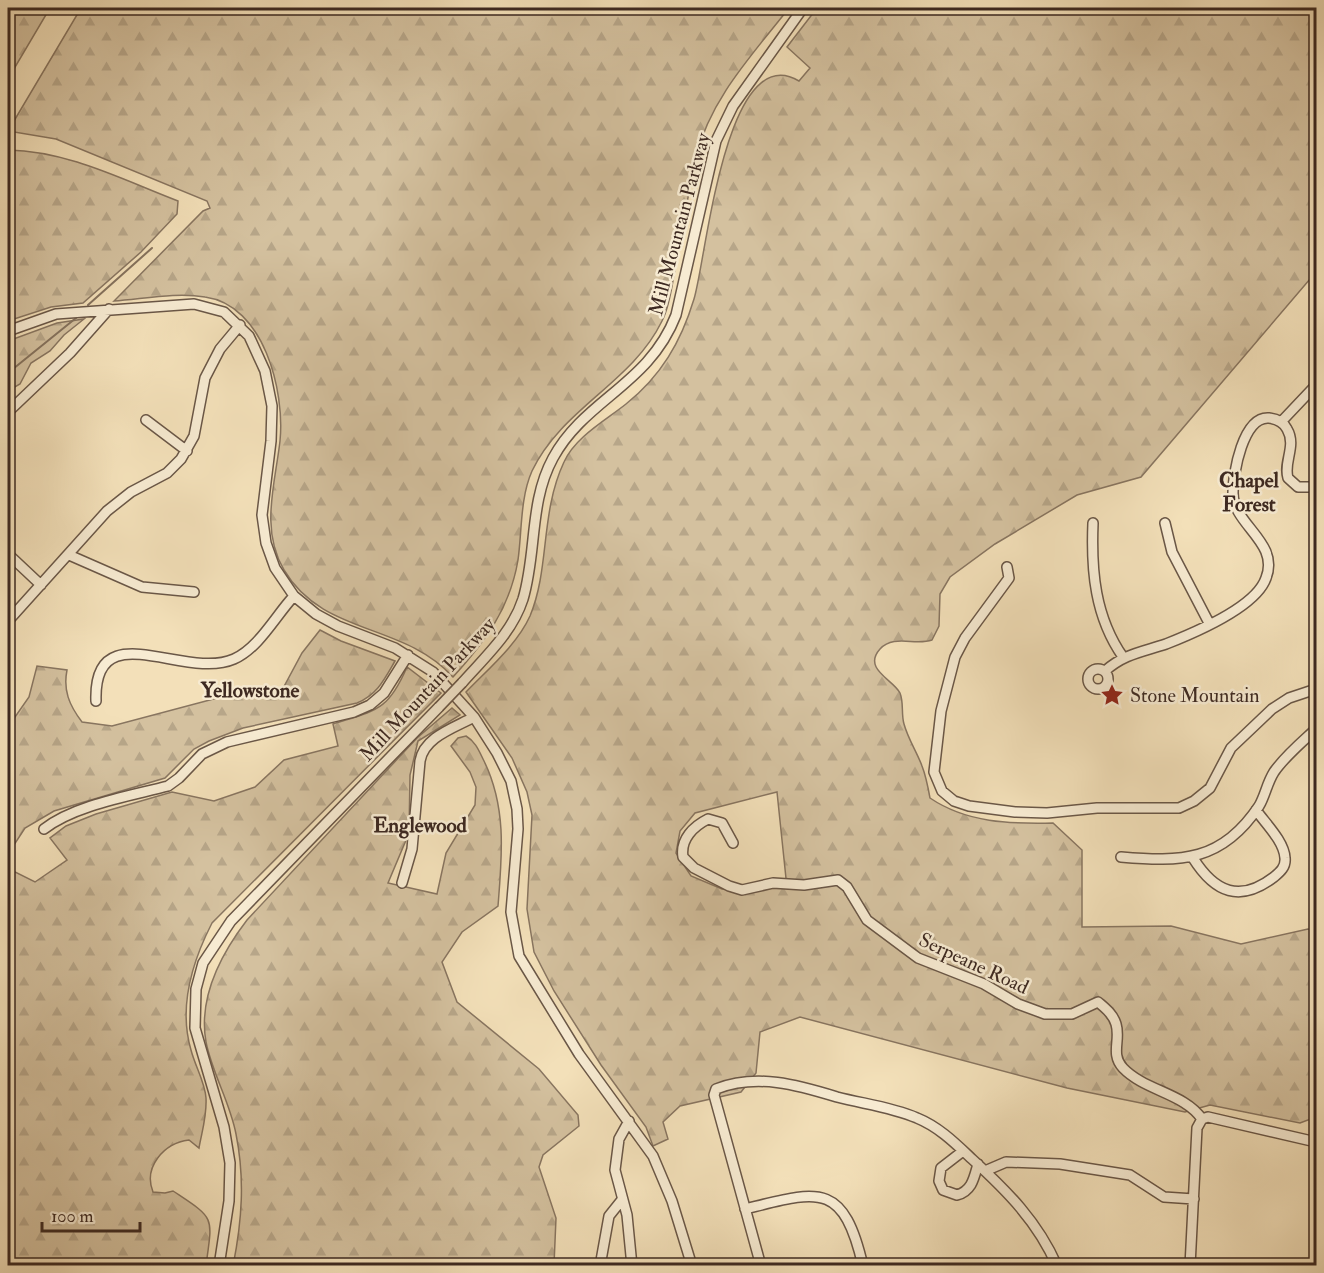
<svg xmlns="http://www.w3.org/2000/svg" width="1324" height="1273" viewBox="0 0 1324 1273" font-family="'IM FELL Double Pica',serif">
<defs>
<pattern id="forest-firs" width="22" height="20" patternUnits="userSpaceOnUse" patternTransform="scale(1.5)"><rect width="22" height="20" fill="#d4c19f"/><path d="M5 1l3.5 6h-7zM16 11l3.5 6h-7z" fill="#b7a689"/></pattern>
</defs>
<rect width="100%" height="100%" fill="#f3e0b9"/>
<filter id="stains"><feTurbulence type="fractalNoise" baseFrequency=".00333" numOctaves="4"/><feColorMatrix values="0 0 0 0 .2 0 0 0 0 .09 0 0 0 0 .02 0 0 0 .5 -.17"/></filter>
<radialGradient id="worn" r=".72"><stop offset=".6" stop-color="#630" stop-opacity="0"/><stop offset="1" stop-color="#630" stop-opacity=".3"/></radialGradient>
<!-- forest -->
<path fill="url(#forest-firs)" stroke="#887560" stroke-width="1.5" fill-rule="evenodd" d="M8,8H50L8,79Z
M81,8H789C753,54 710,99 696,157C688,194 682,232 675,269C672,285 670,306 662,321C632,383 562,408 532,471C520,498 522,532 518,560C510,608 485,642 453,677C403,622 323,636 284,570C260,529 275,485 280,441C285,391 264,305 205,297C176,292 143,299 114,301L203,211L210,208L207,201L56,139L8,131Z
M817,8H1316V272L1141,477L1077,495L995,544L950,577L940,594L939,626L932,640C915,646 894,634 880,649C862,669 894,680 900,693C904,703 901,714 904,724C908,739 917,752 922,766C926,776 928,787 930,798C967,823 1010,824 1053,823L1082,850V927L1171,926L1241,944L1308,929L1316,930V1117L1300,1123L1210,1105L1185,1112L1067,1088L800,1017L760,1032L756,1073L741,1092L680,1106L663,1122L668,1139L653,1146L646,1127L601,1065L554,991L534,952L527,909L532,815L527,792L512,758L466,692C487,670 517,645 530,616C550,568 540,513 564,462C575,437 606,420 626,404C661,376 681,342 694,299C706,261 725,37 799,81L810,68L787,47ZM777,792L787,888L722,889L691,876L676,853L680,831L695,813Z
M8,150C68,151 123,180 178,201L177,214L141,252L83,303L51,307L8,321Z
M84,319L64,335L50,351L31,363L20,384L8,391V341L57,323Z
M320,630L341,641L395,661C384,680 377,695 357,703L243,728L209,741L194,749L165,778L54,811L25,828L8,854L13,871L35,882L67,860L50,838L66,826L96,814L172,792L214,801L255,787L284,760L338,746L333,724C377,710 388,711 407,667L441,693L212,923C192,962 178,1006 191,1050C195,1066 205,1082 206,1098C207,1116 202,1131 199,1148L189,1140C164,1143 143,1167 153,1192L165,1193L173,1191C215,1219 213,1215 206,1265H8V727L29,697L37,666L67,670C63,690 69,705 82,722L112,726L236,693L281,692L302,653Z
M452,708L460,715L418,741L410,775L409,833L388,883L437,894L446,853L475,805L476,787L470,772L451,746L458,738L466,736C476,742 479,751 484,761C507,808 502,856 498,906L462,932L442,962L457,1002L539,1069L578,1115L579,1126L543,1155L539,1167L556,1218L554,1265L233,1266C242,1221 245,1179 236,1134C230,1102 212,1073 206,1042C198,997 221,954 247,920L417,738Z"/>
<g fill="none" stroke-linecap="round" stroke-linejoin="round">
<!-- stream -->
<path stroke="#85725d" stroke-width="2" d="M8,14L17,8
M88,305L152,248
M8,373L76,318"/>
<!-- minor casing -->
<g stroke="#6a5747" stroke-width="12">
<path id="minor" d="M8,331L56,314L194,304L224,312L249,336L265,371L272,406L271,441L262,515L266,543L275,568L294,596L316,614L338,626L395,648L433,672L474,717L497,753L511,781L517,809L518,829L511,912L519,956L579,1054L653,1156L672,1201L692,1266
M8,412L70,353L109,309
M146,420L187,451
M1281,422L1316,385
M1093,523C1091,571 1095,617 1123,657
M1165,523L1172,552L1209,623
M8,554L41,585
M69,555L142,587L194,592
M1007,567L1009,578L965,638L955,657L941,711L934,772L942,791L954,801L969,806L1015,812L1047,813L1097,808H1179L1194,801L1210,788L1231,748L1272,709L1289,698L1316,689
M8,621L107,511L131,492L167,473L181,459L194,436L205,378L220,349L240,325
M1088 679a10 10 0 1 1 20 0a10 10 0 1 1-20 0Z
M1105,671C1124,654 1142,652 1166,644C1194,633 1256,607 1266,578C1280,542 1233,525 1233,493C1233,473 1243,416 1269,418C1277,419 1284,423 1287,429C1297,446 1283,462 1288,478L1298,487H1316
M462,683C485,657 512,633 523,599C537,552 529,502 553,458C585,399 649,385 676,315L716,141L733,106L803,8
M96,701C93,612 184,681 234,659C259,648 276,615 294,596
M44,829C75,805 130,796 168,786L179,778L202,754L227,742L354,712L370,705L384,693L408,655
M733,843L722,823L708,819C694,826 680,839 683,857L694,868L729,886L742,890L773,883L804,885L838,880L847,887L867,920L918,958L984,984L1018,1004L1045,1014H1072L1098,1002C1105,1008 1113,1014 1116,1024C1121,1040 1110,1054 1123,1068C1145,1091 1184,1093 1202,1119
M1121,857C1181,862 1222,862 1259,806C1265,796 1267,783 1274,772C1285,756 1302,742 1316,729
M1193,858C1215,893 1240,903 1274,877C1280,872 1286,867 1285,858C1284,841 1265,823 1256,810
M402,883L412,849L420,761C424,737 454,728 474,717
M1202,1119L1208,1117L1316,1142
M629,1121L619,1139L615,1170L627,1215L632,1266
M963,1151L941,1168L939,1181L943,1190L957,1195C972,1191 974,1178 978,1164
M985,1171L1006,1162L1060,1164L1130,1175L1164,1197L1194,1199
M745,1209C818,1191 843,1180 863,1266
M219,1266L229,1201L230,1163L224,1127L195,1028L196,989L203,963L231,921L439,707
M600,1266L609,1216L621,1201
M761,1266L714,1095L716,1089C757,1073 798,1085 837,1097C864,1104 892,1107 917,1118C939,1127 955,1143 972,1159C1007,1191 1038,1222 1057,1266
M1190,1266L1197,1128L1202,1119"/>
</g>
<!-- minor -->
<use href="#minor" stroke="#f7ebd2" stroke-width="9"/>
<!-- minor-bridge casing -->
<g stroke="#6a5747" stroke-width="12" stroke-linecap="butt">
<path id="minor-bridge" d="M439,707L462,683"/>
</g>
<!-- minor-bridge -->
<use href="#minor-bridge" stroke="#f7ebd2" stroke-width="9"/>
</g>
<!-- icons -->
<defs>
<g id="sight-bare" transform="scale(1.8)"><path d="M0-6L1.8-2.2L6-1.7L2.9 1.2L3.7 5.4L0 3.3L-3.7 5.4L-2.9 1.2L-6-1.7L-1.8-2.2Z" fill="#8f2418" stroke="#f7ebd2" stroke-width="2.5" paint-order="stroke"/></g>
</defs>
<g fill-rule="evenodd">
<use href="#sight-bare" x="1112" y="695"/>
</g>
<g text-anchor="middle" stroke-width="5" stroke-linejoin="round" paint-order="stroke">
<!-- street labels -->
<g font-size="20" fill="#3d2921" stroke="#f7ebd2">
<text transform="translate(679 224) rotate(-75)" y="7">Mill Mountain Parkway</text>
<text transform="translate(427 689) rotate(-47)" y="7">Mill Mountain Parkway</text>
<text transform="translate(974 963) rotate(25)" y="7">Serpeane Road</text>
</g>
<!-- poi labels -->
<g font-size="20" fill="#3d2921" stroke="#f7ebd2" text-anchor="start">
<text x="1130" y="702">Stone Mountain</text>
</g>
<!-- neighbourhood labels -->
<g font-size="21" font-weight="bold" fill="#3d2921" stroke="#f7ebd2">
<text x="1249" y="487">Chapel<tspan x="1249" dy="24">Forest</tspan></text>
<text x="250" y="697">Yellowstone</text>
<text x="420" y="832">Englewood</text>
</g>
</g>
<!-- margin -->
<rect width="1324" height="1273" fill="none" stroke="#f3e0b9" stroke-width="30"/>
<rect x="9" y="9" width="1306" height="1255" fill="none" stroke="#3d2921" stroke-width="3"/>
<rect x="15" y="15" width="1294" height="1243" fill="none" stroke="#3d2921" stroke-width="1.5"/>
<!-- scale -->
<path d="M42 1222v9h98v-9" fill="none" stroke="#3d2921" stroke-width="3"/>
<text x="51" y="1222" font-size="18" fill="#3d2921" stroke="#f7ebd2" stroke-width="4.5" paint-order="stroke">100 m</text>
<rect width="100%" height="100%" filter="url(#stains)"/>
<rect width="100%" height="100%" fill="url(#worn)"/>
</svg>
